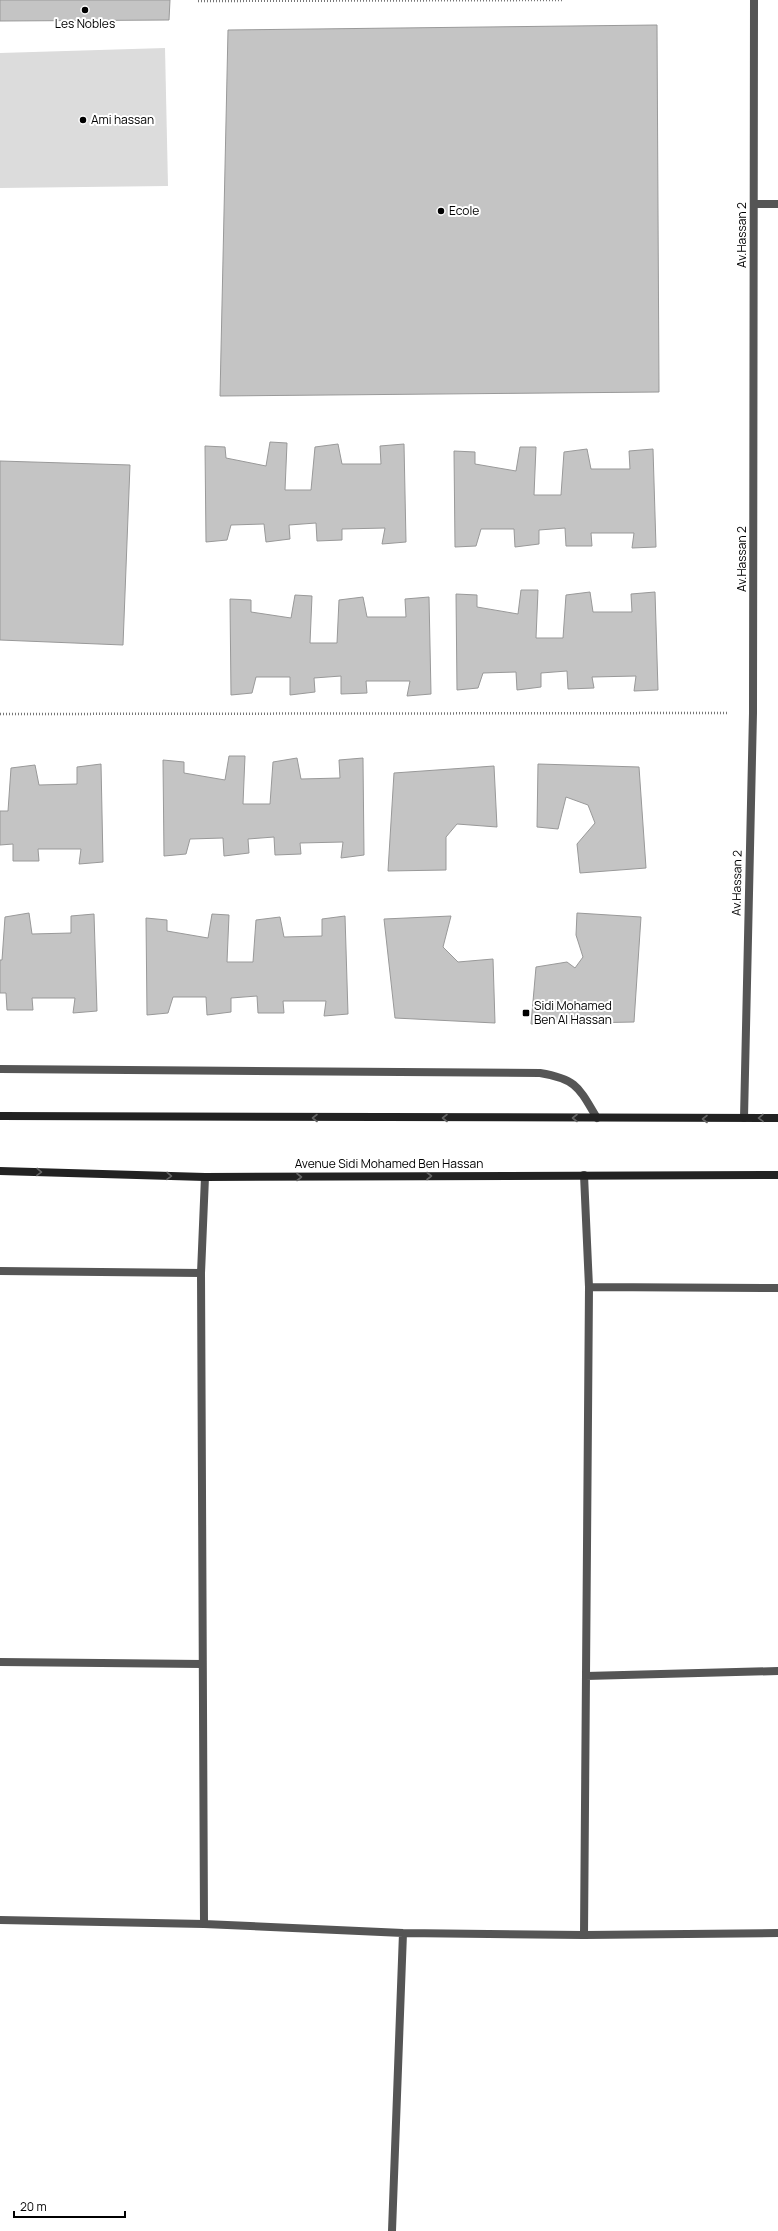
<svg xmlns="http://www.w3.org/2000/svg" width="778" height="2231" viewBox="0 0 778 2231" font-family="Manrope,sans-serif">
<rect width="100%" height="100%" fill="#fff"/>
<!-- green -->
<path fill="#dcdcdc" d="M165,48L168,186L0,188V53Z"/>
<!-- building -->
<path fill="#c4c4c4" stroke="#999" d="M0,0H170L169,20L0,21Z
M657,25L659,392L220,396L228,30Z
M270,442L287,443L285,490H311L315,447L338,444L342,464H381L380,446L404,444L406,542L382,544L385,528L342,529V540L317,541L316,523L289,525L290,539L266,542L264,524L231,525L227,540L206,542L205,446L225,447L226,458L266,466Z
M520,447H536L534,495H561L564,452L587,449L591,469H630L629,451L653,449L656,547L632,548L634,533H591L592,546H566L565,528L539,530V544L515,547L514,529H481L476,546L455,547L454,451L475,452V464L516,471Z
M0,461L130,465L123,645L0,640Z
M521,590H538L536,638H563L566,595L590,592L593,612H632L631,594L655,592L658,690L634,691L636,676L592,677L594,688L568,689L567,671L541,673V687L517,690L516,672L483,673L478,688L457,690L456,594L477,595V607L518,614Z
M295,595L312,596L310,643H337L339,600L363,597L367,617H406L405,599L429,597L431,694L407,696L410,681H366L367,693L341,694V676L314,678L315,692L290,695V677H256L252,693L231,695L230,599L251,600V612L291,618Z
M229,756H245L243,804H270L273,762L297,758L301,779L340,778L339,760L363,758L364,855L341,858L343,842L300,843L301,854L275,855L274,837L248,839L249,853L224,856L223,838L190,839L186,854L164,856L163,760L184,762V773L225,780Z
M101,764L103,862L79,864L81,849H38L39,861H13V844L0,845V811H8L11,768L35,765L39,785L77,784V767Z
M538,764L639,767L646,868L580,873L577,844L595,823L588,805L566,797L558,829L537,827Z
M494,766L497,827L457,824L446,837V870L388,871L394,773Z
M29,913L32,934L71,933V916L94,914L97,1011L73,1013L75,998H32L33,1010H7L6,993H0V960H2L5,917Z
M577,913L641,917L634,1022L531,1024L536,967L567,962L575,968L583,957L576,935Z
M212,914L229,915L227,962H253L256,920L280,917L284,937L322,936V919L345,916L348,1014L324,1016L326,1001H283L284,1013H258L257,996L231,998V1012L207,1015L206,997H173L168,1013L147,1015L146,918L167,920V931L208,938Z
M451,916L443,947L458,962L493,959L495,1023L395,1018L384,919Z"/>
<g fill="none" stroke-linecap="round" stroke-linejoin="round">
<!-- path -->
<path stroke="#777" stroke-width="2.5" stroke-dasharray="1 2" stroke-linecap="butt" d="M198,1L564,0
M0,714L729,713"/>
<!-- lane -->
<path stroke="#555" stroke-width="8" d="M0,1069L540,1073C577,1079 579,1088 597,1118"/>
<!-- street -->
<path stroke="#555" stroke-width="8" d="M754,204H778
M744,1118L753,713L754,0
M0,1271L201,1273
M589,1287L778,1288
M0,1662L202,1664
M586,1676L778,1671
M0,1920L204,1924L403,1933L584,1935L778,1933
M204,1924L201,1273L205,1177
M584,1935L589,1287L584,1175
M392,2231L403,1933"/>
<!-- secondary -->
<path stroke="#222" stroke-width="8" d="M0,1116L778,1118
M0,1171L205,1177L778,1175"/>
</g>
<!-- one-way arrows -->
<defs><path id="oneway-chevron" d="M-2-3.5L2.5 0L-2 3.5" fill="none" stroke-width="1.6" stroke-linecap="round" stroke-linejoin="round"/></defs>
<g stroke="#646464">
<use href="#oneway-chevron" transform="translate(315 1118) rotate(-180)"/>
<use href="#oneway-chevron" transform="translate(445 1118) rotate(-180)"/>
<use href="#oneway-chevron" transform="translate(575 1118) rotate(-180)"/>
<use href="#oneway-chevron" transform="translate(761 1118) rotate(179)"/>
<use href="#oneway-chevron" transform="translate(705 1119) rotate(180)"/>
<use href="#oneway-chevron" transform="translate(39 1172) rotate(2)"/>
<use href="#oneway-chevron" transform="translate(169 1176) rotate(2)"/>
<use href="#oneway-chevron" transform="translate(429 1176)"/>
<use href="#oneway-chevron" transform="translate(299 1177)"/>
</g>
<!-- markers -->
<g fill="#000" stroke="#fff" stroke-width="1.5">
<circle cx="85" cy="10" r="4"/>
<circle cx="83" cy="120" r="4"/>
<circle cx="441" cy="211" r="4"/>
<rect x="522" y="1009" width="8" height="8" rx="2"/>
</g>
<g text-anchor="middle" stroke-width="4" stroke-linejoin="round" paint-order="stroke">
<!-- poi labels -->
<g font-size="12" fill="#000" stroke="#fff" text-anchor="start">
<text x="85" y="28" text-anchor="middle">Les Nobles</text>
<text x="91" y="124">Ami hassan</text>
<text x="449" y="215">Ecole</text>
<text x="534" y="1010">Sidi Mohamed<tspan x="534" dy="14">Ben Al Hassan</tspan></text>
</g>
<!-- street labels -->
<g font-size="12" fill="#000" stroke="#fff">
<text transform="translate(742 235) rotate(-90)" y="4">Av.Hassan 2</text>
<text transform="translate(742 559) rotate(-90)" y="4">Av.Hassan 2</text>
<text transform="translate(737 883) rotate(-89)" y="4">Av.Hassan 2</text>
<text x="389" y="1168">Avenue Sidi Mohamed Ben Hassan</text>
</g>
</g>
<!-- scale -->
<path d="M14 2211v6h111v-6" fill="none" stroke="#000000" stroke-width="2"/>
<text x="20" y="2211" font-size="12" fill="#000000" stroke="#ffffff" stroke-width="3" paint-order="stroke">20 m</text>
</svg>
